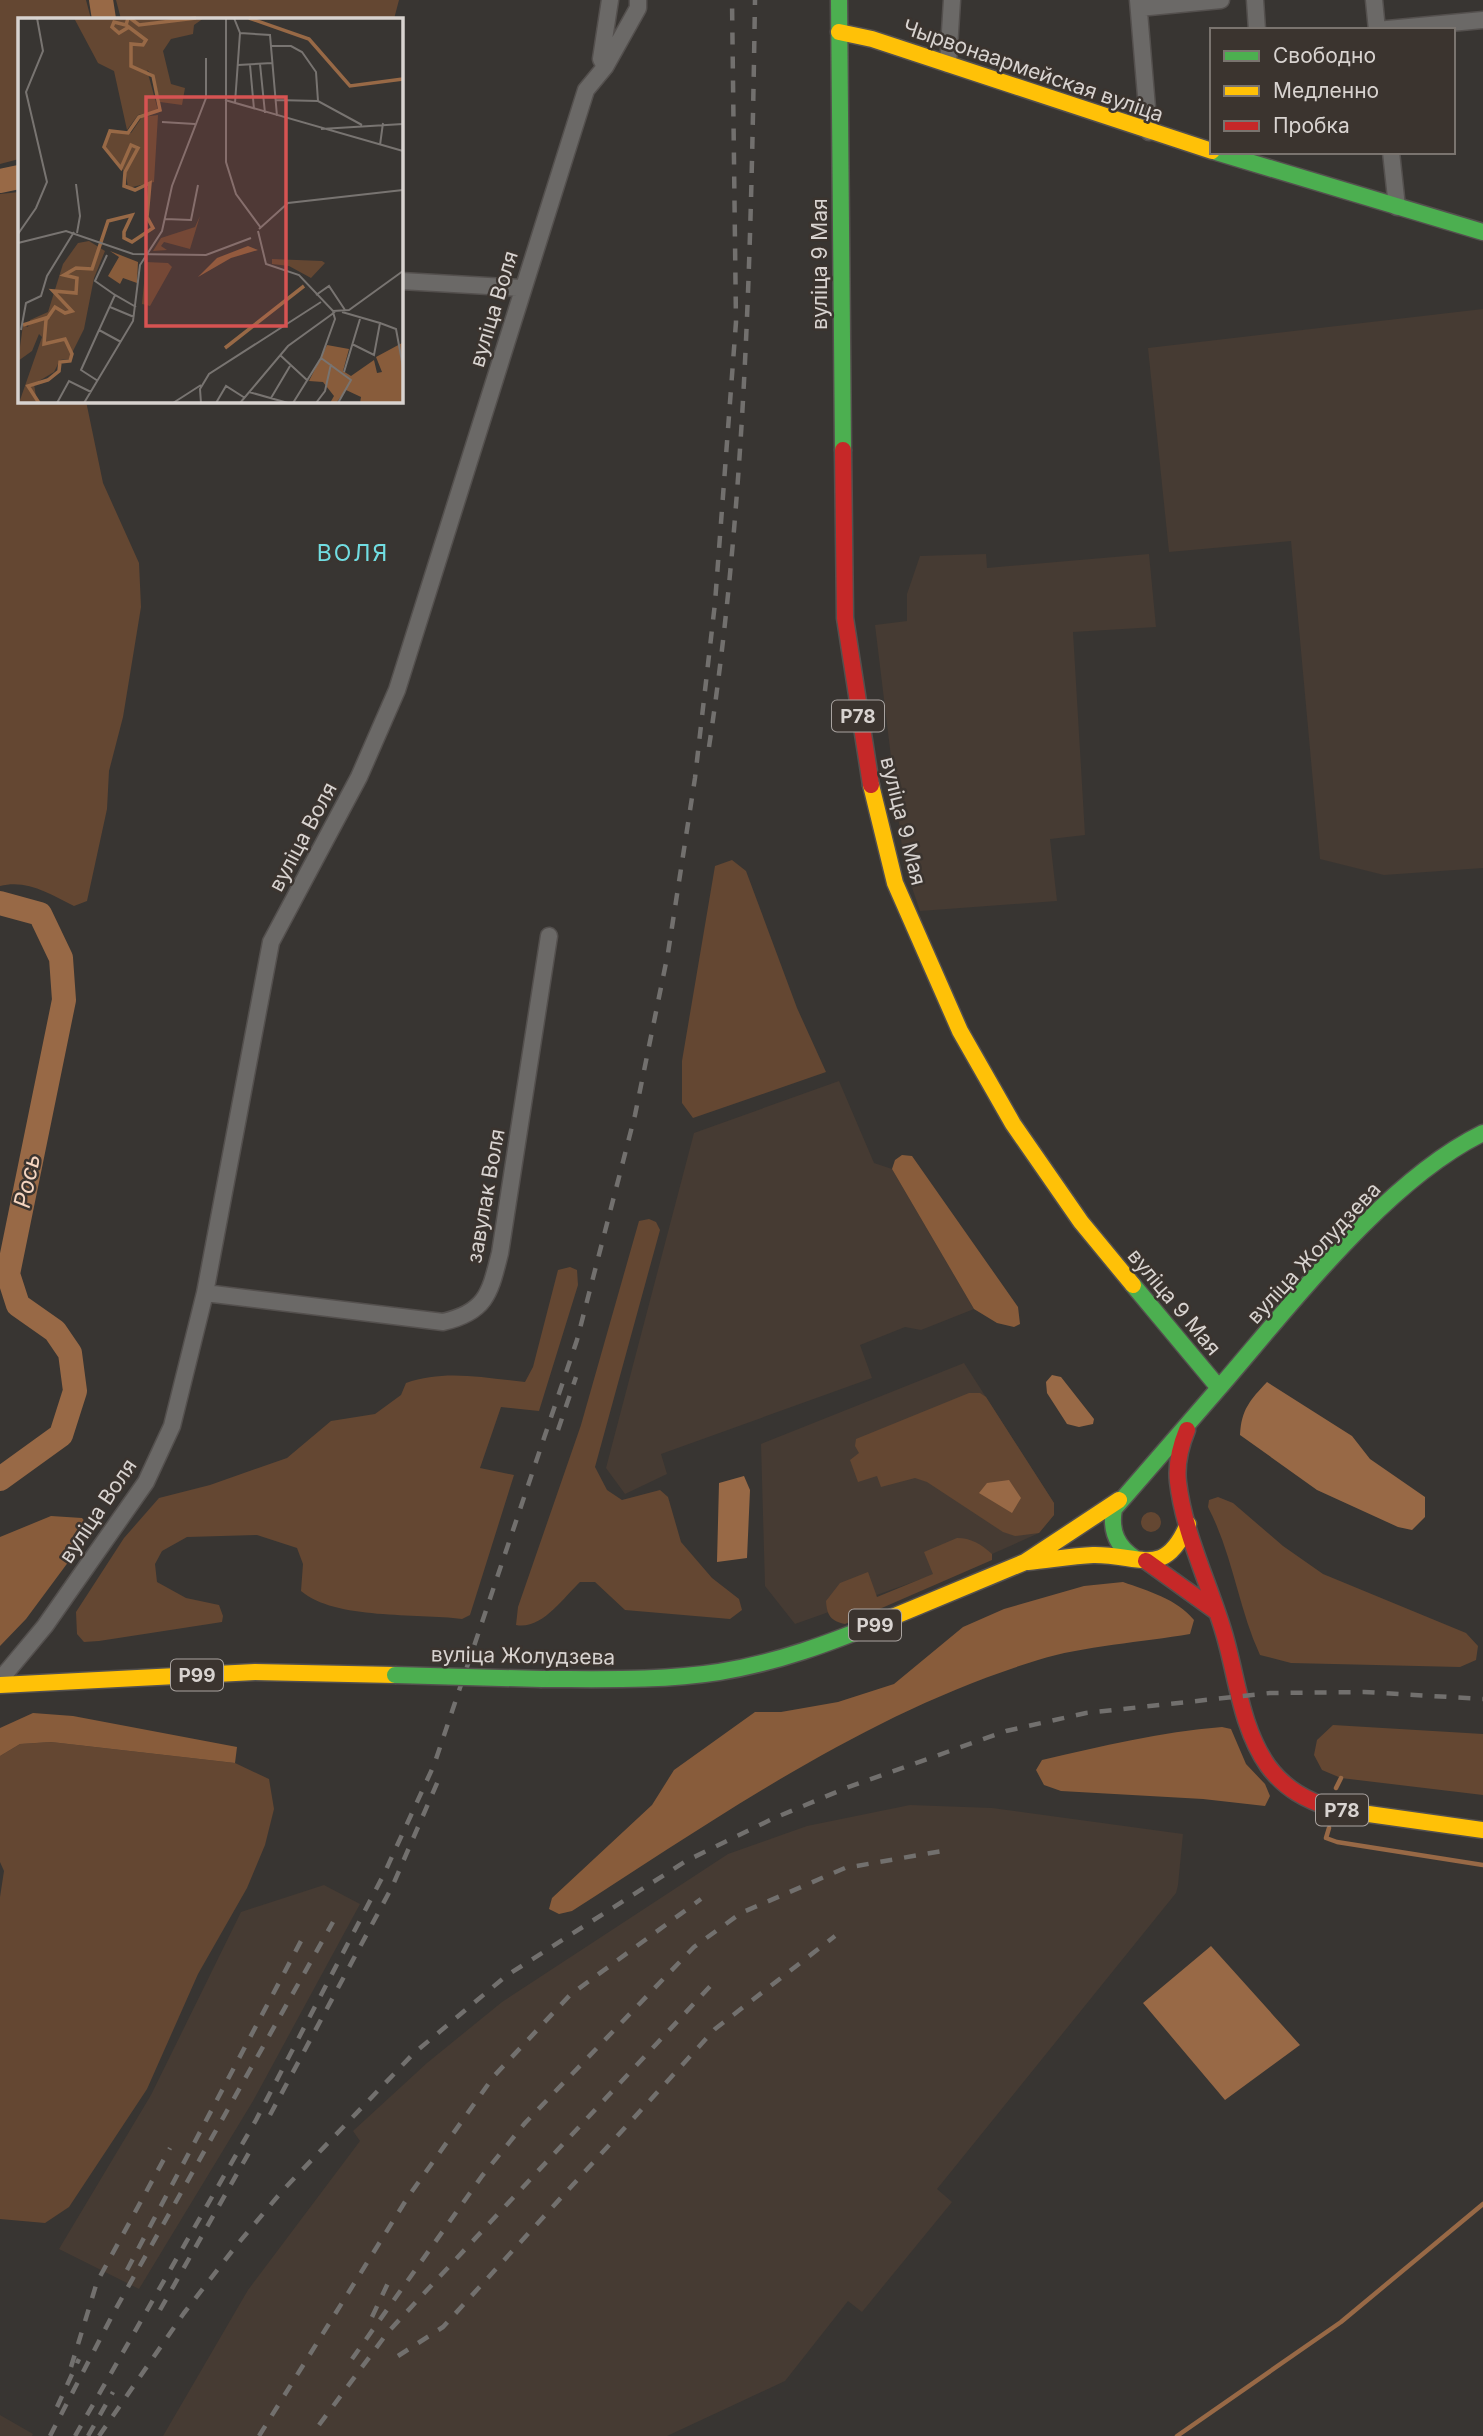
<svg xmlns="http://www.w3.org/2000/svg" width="1483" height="2436" viewBox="0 0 1483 2436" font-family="Inter,sans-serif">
<rect width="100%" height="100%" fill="#383532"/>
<!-- built -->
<path fill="#463b33" d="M1483,309V868L1384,875L1320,859L1291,541L1169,552L1148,348Z
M986,554L987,568L1149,554L1156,627L1073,632L1085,835L1050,839L1057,901L920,911L904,864L875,625L907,621V594L920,556Z
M839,1081L874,1163L892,1169L974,1309L921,1330L905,1327L860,1345L872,1378L661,1454L667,1474L625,1494L606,1468L694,1133Z
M964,1363L1054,1503V1515L1039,1533L992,1554L795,1624L765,1586L761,1444Z
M910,1805L992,1808L1183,1834L1178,1885L1176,1893L937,2189L952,2202L862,2312L848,2301L785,2381L667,2436H163L248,2290L360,2141L353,2131L427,2063L502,2002L728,1854L807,1826Z
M324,1885L360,1904L253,2101L139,2289L59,2249L151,2095L241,1912Z
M0,2415L33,2434L32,2436H0Z"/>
<!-- green -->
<path fill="#644732" d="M0,0H86L91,19H19V159L0,164Z
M116,0H399L394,19H121Z
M19,192V401H86L103,483L139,563L141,607L123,717L109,771L107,809L87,901L74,906C50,894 27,879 0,886V194Z
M732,860L746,871L797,1008L826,1072L693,1118L682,1103V1061L715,866Z
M649,1219L656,1222L660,1230L595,1467L607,1490L622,1500L660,1490L668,1497L681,1542L712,1578L739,1599L742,1610L730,1619L625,1610L595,1582H580C563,1598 542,1630 516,1625L518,1607L581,1425L639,1221Z
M570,1267L577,1270L578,1285L539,1411L501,1407L480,1468L514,1475L470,1615L462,1619C417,1613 335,1620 301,1591L303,1564L297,1548L257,1535L187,1537L162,1551L155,1564L157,1582L186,1598L219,1605L223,1616L222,1622L99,1641L84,1642L77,1634L76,1612L124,1538L159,1498L210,1485L287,1458L331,1421L375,1414L401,1395L406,1383C445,1369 484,1378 525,1382L533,1367L558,1270Z
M969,1393H980L986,1397L1054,1503V1515L1039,1533L1015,1536L1003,1532L927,1482L915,1478L881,1487L877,1476L858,1482L850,1460L859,1453L855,1446L856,1439Z
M1218,1497L1233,1503L1283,1546L1323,1574L1466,1633L1478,1646L1476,1660L1460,1667L1291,1663L1260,1655C1238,1607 1233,1555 1208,1507L1209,1500Z
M1141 1522a10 10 0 1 1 20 0a10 10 0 1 1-20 0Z
M957,1538C971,1538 981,1544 992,1554V1560L845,1624C831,1621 827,1616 826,1601L840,1583L868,1572L877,1597L933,1574L924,1552Z
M1333,1725L1483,1734V1795L1341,1778L1322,1770L1314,1755L1317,1740Z
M51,1742L235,1763L269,1779L274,1809L265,1845L247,1888L198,1974L147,2089L69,2207L45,2223L0,2219V1897L4,1871L0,1862V1756L20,1744Z"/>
<!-- forest -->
<path fill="#885c3b" d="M902,1155L912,1156L1018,1307L1020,1324L1014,1327L997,1323L974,1309L892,1169L895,1160Z
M51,1516L82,1518L92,1530L26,1619L0,1646V1537Z
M1123,1582C1148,1591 1177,1599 1194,1620L1190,1634C1144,1642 1082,1646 1038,1660C868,1712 720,1816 572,1911L559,1914L549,1909L552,1898L652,1805L674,1770L755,1712H781L838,1702L894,1684L963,1627L1004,1609L1084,1586Z
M33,1713L73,1716L237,1747L235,1763L51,1742L20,1744L0,1756V1728Z
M1222,1727L1231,1729L1246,1764L1265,1784L1270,1796L1265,1806L1203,1799L1061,1791L1044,1785L1036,1770L1042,1760C1102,1746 1160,1732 1222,1727Z"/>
<!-- water -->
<path fill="#986946" d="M1052,1375L1061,1377L1094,1419L1093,1424L1079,1427L1067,1424L1047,1393L1046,1382Z
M1267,1382L1352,1436L1370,1459L1425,1497V1517L1412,1530L1398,1527L1317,1490L1240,1435C1241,1410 1250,1400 1267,1382Z
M744,1476L750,1490L747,1558L717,1562L719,1483Z
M1009,1480L1021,1498L1012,1513L979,1493L987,1483Z
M1211,1946L1300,2045L1225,2100L1143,2003Z"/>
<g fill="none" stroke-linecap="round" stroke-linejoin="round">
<!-- stream -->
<path stroke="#986946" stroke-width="4.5" d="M1336,1788L1341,1778
M1329,1828L1326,1838L1337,1842L1483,1865
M1177,2436L1341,2322L1483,2204"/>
<!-- river -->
<path stroke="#986946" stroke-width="24" d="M101,0L104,19
M0,181L19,177
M0,903L40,914L61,958L64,1000L8,1274L18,1305L55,1331L70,1353L75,1391L61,1435L0,1479"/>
<!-- street casing -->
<g stroke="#54504e" stroke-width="19">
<path id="street" d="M1138,0L1149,132
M1255,0L1257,30
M1374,0L1377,30
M1139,8L1221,0
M1377,30L1483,20
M948,64L952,0
M605,67L601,59L610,0
M1391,152L1397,207
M401,281L522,288
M205,1293L443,1322C487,1312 490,1292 500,1253L549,936
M0,1680L45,1626L146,1482L172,1426L205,1293L271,942L359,777L397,690L586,90L605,67L638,8V0"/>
</g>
<!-- fast casing -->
<g stroke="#54504e" stroke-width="19">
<path id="fast" d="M839,0L843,450
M1216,152L1483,232
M1133,1285L1219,1388L1114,1509C1110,1531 1117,1547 1136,1559
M1219,1388C1290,1306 1386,1180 1483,1133
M542,1679C601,1679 661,1681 719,1672C776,1663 830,1643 883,1621"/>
</g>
<!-- slow casing -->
<g stroke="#54504e" stroke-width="19">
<path id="slow" d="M839,32L872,39L1212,151
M871,785L895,883L960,1031L1013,1124L1081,1222L1133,1285
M1028,1562C1049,1560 1072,1556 1093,1555C1140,1554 1164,1580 1188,1524
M883,1621L1025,1562L1119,1500
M0,1685L255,1672L395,1675
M1333,1809L1483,1830"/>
</g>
<!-- jam casing -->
<g stroke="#54504e" stroke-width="19">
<path id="jam" d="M843,450L845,618L871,785
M1187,1430C1180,1447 1176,1464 1178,1482C1184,1533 1208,1581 1223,1630C1237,1675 1240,1726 1268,1766C1285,1789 1306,1800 1333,1809
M1146,1561L1217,1612"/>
</g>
<!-- street -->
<use href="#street" stroke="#6b6967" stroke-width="16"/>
<!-- fast -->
<use href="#fast" stroke="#4caf50" stroke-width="16"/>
<!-- slow -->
<use href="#slow" stroke="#ffc107" stroke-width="16"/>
<!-- jam -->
<use href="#jam" stroke="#c62828" stroke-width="16"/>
<!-- rail -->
<path stroke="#72706e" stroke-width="4.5" stroke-dasharray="12 12" stroke-linecap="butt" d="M709,747C746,500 751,249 755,0
M558,1430L576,1377
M270,2115L392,1887L438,1781
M127,2270L301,1941
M160,2310L251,2149
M372,2317L388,2283
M398,2356L443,2327L715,2029L835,1936
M352,2359L482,2176L525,2123L694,1947L741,1913L845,1868L942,1851
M71,2367L97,2282L170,2148
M57,2407L79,2359
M319,2425L388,2332L715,1981
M50,2436L114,2312L333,1922
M75,2436L256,2120L384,1874L434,1765L577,1340L635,1115L668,953L695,778L715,603L736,322L732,0
M88,2436L113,2392
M99,2436L184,2313L236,2246L283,2190L413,2054L506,1976L686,1861L772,1819L846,1788L1006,1731L1086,1713L1270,1693L1364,1692L1483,1699
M259,2436L408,2197L494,2076L570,1995L701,1899"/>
<!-- fast-bridge casing -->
<g stroke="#54504e" stroke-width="19" stroke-linecap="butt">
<path id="fast-bridge" d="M395,1675L542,1679"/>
</g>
<!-- fast-bridge -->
<use href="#fast-bridge" stroke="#4caf50" stroke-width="16"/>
</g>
<g text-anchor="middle" stroke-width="5" stroke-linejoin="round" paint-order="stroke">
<!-- shield labels -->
<g fill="#3b342f" stroke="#a9a3a0" stroke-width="2">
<rect x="832" y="700.5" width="52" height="31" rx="5"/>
<rect x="849" y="1609.5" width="52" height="31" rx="5"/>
<rect x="171" y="1659.5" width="52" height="31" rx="5"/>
<rect x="1316" y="1794.5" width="52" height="31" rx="5"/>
</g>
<g font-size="19" font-weight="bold" fill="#d8d3d0">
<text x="858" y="723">Р78</text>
<text x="875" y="1632">Р99</text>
<text x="197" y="1682">Р99</text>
<text x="1342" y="1817">Р78</text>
</g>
<!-- street labels -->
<g font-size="21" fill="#d8d3d0" stroke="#3b342f">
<text transform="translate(1033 71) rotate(19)" y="7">Чырвонаармейская вуліца</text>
<text transform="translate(820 264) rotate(-90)" y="7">вуліца 9 Мая</text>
<text transform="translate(494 309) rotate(-73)" y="7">вуліца Воля</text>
<text transform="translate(903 821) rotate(76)" y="7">вуліца 9 Мая</text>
<text transform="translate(303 837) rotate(-62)" y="7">вуліца Воля</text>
<text transform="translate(486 1196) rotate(-80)" y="7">завулак Воля</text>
<text transform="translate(1314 1253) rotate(-47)" y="7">вуліца Жолудзева</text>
<text transform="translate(1174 1302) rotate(50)" y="7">вуліца 9 Мая</text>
<text transform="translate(98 1511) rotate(-56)" y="7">вуліца Воля</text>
<text transform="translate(523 1656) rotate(1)" y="7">вуліца Жолудзева</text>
</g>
<!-- neighbourhood labels -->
<g font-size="23" letter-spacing="2" fill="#71dde2" stroke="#3b342f">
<text x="353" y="561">ВОЛЯ</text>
</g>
<!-- water labels -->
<g font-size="23" font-style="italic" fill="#f5d5c0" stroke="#3b342f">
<text transform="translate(27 1181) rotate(-78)" y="8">Рось</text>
</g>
</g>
<!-- overview -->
<g transform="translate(18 18)">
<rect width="385" height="385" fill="#383532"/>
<path d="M56,0H186L176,7L175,16L153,21L145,33L153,66L167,70L164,87L142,84L136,58L129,52L140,92L120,97L109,112L96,53L80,45ZM140,97L136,164L110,170L108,156L87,130L92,115H113L124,99ZM182,198L172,231L146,224L143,228L149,232L135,233L143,220L177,209ZM71,223L87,233L76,260L66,311L51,341L42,342L36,354L16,366L19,385H1L24,319L21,316L14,333L0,343L5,307L10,309L12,302L30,294L45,246L60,225ZM254,241L304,243L307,245L293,260L271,248L254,246ZM128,244L150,245L154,249L132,288L124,286Z" fill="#644732"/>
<path d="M230,228L240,232L213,240L180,259L199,240ZM92,233L120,244L119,265L105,260L102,266L90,258L101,239ZM384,325L385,385H342L343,379L328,372L318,385H312L316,378L305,364L291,363L309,327L331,331L325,353L333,358L356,342L359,355L364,354L358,339Z" fill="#885c3b"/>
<path fill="none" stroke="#986946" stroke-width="3.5" d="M112,0L121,7L178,0M231,0L291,21L332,68L385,61M108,7L96,4L94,9L101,15L111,9M5,307L31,299M207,330L286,268M21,385L10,368L30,362L41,353L42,344L52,343L54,336L47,321L26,326L28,302L37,289L47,295L54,293L35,273L58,275L59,260L46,257L58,250L74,251L90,203L114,197L106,214V220L114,224L135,210L129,199L132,165L117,172L106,168L107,154L120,130L113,127L103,150L86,129L92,113L110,115L121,99L142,92L135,58L113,48V26L125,27L128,22L108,7L110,0"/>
<path fill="none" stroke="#787471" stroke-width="2" d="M208,0V144L218,176L243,210M216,0L222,15L217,85M222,15L252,17L259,98M253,28H273L284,34L298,54L300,83M242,46L247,95M220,47L254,45M232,47L236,91M207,82L385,133M258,82L300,83L344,107M144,104L177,106M303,111L385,106M362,127L365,105M58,166L62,198L59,215M147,201L173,202L180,167M241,211L270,185L385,172M240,213L248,246L281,257L315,293L331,292L385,253M0,216L18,190L29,164L8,74L25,33L19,0M0,225L48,213L115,236L188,237L233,220M89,237L77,263L97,277M298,277L311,268L327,292M92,289L116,299M324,294L362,305L356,337L334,326M362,305L378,311L385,349M3,312L8,285L23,278L29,258L56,214M103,324L81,312L97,277L118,289M262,337L290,363M303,340L333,362L320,385M326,354L342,301M80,363L63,352L81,312M231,374L270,385M253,380L272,348M39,385L51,363L73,374M66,385L115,303L122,247L144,213L154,168L188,80V40M155,385L183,367M183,385L182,371L191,356L303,284M198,385L208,368L227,380M222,385L270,328L317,294M275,385L303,340L317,301L315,294M298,385L307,373L313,346"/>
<path fill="#d65352" fill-opacity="0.15" stroke="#d65352" stroke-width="3.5" d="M128,79H268V308H128Z"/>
<rect width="385" height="385" fill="none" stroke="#d8d3d0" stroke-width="3.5"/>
</g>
<!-- legend -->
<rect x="1210" y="28" width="245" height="126" fill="#3b342f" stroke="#7a746f" stroke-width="2"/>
<rect x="1224" y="51" width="35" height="10" fill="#4caf50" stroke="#7a746f" stroke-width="2"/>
<text x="1273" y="63" font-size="21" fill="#d8d3d0">Свободно</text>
<rect x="1224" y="86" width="35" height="10" fill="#ffc107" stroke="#7a746f" stroke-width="2"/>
<text x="1273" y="98" font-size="21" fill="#d8d3d0">Медленно</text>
<rect x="1224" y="121" width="35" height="10" fill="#c62828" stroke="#7a746f" stroke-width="2"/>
<text x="1273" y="133" font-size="21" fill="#d8d3d0">Пробка</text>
</svg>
